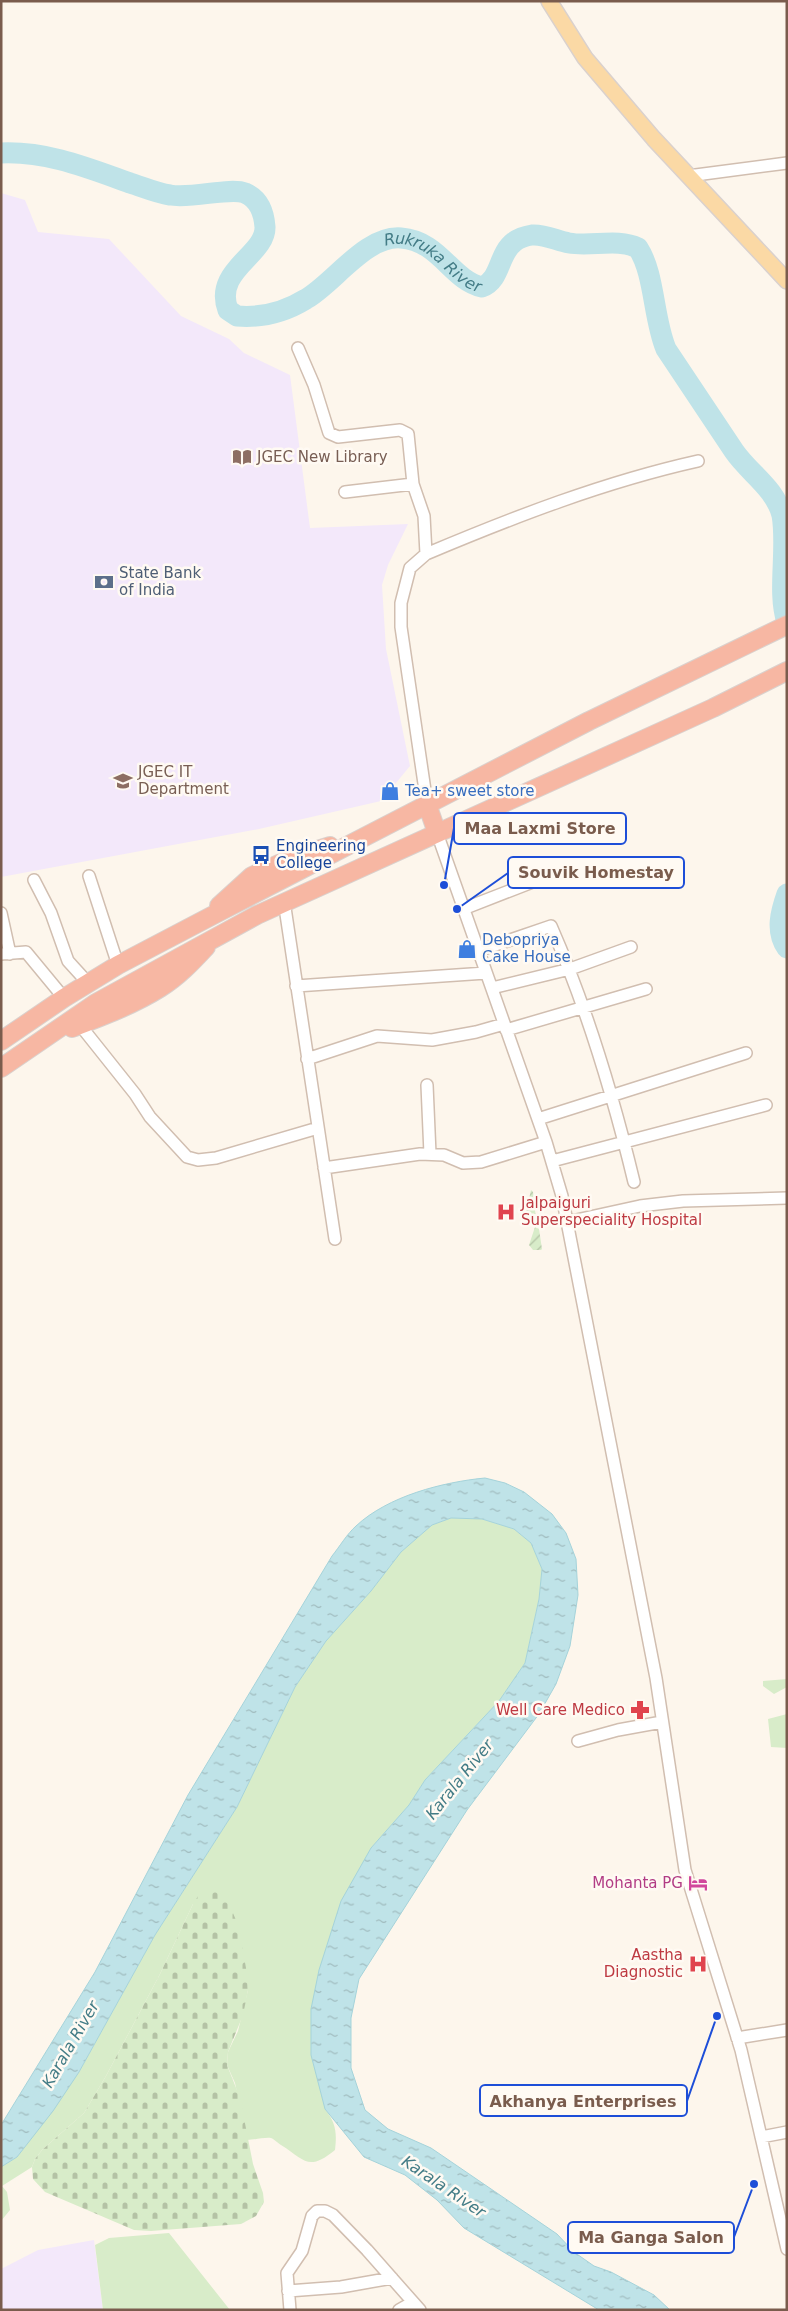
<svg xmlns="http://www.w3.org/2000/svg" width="788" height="2311" viewBox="0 0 788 2311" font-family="'DejaVu Sans',sans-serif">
<defs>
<pattern id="cemetery-stones" width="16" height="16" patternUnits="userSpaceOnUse" patternTransform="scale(1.25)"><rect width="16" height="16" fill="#d8ecc9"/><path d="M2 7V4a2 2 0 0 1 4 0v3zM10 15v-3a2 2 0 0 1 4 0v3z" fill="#b4c2a5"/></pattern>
<pattern id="garden-furrows" width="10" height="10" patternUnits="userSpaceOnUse" patternTransform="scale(1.25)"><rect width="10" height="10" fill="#d8ecc9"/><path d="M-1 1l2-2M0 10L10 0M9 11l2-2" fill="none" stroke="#b4c2a5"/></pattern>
<pattern id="water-ripples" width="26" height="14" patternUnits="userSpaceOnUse" patternTransform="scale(1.25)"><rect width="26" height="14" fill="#bfe3e8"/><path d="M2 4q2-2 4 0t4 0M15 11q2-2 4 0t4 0" fill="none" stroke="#a0bbbe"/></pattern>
</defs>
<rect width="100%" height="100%" fill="#fdf6ec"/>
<!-- education -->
<path fill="#f3e8fa" d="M1,193L25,200L38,232L109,239L181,316L229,339L244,353L290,375L310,528L408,524L388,565L382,585L386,649L410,766L381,801L259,829L1,877Z
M94,2240L103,2310H1V2269L38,2250Z"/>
<!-- grass -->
<path fill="#d8ecc9" d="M451,1518L482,1519L514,1529L531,1543L542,1569L539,1599L525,1663L499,1701L425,1780L409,1805L371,1848L325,2109C336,2123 337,2133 335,2150C308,2172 305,2160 281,2145C278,2143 274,2139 271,2138C265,2137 254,2140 247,2140L235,2083L227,2065L228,2052L238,2031L248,1990L193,1904L160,1974L106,2076L84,2113L42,2150L35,2159L32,2167L2,2186L7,2192L10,2210L1,2221V2167L17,2157L79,2072L155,1935L237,1807L295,1687L326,1641L371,1591L401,1552L432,1525Z
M787,1679V1687L774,1694L763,1686V1681Z
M787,1714V1748L771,1747L768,1719Z
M169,2233L230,2310H103L95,2245L109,2238Z"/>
<!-- cemetery -->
<path fill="url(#cemetery-stones)" d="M210,1889L218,1892L230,1906L238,1925L246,1968L248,1990L243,2015L228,2052L227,2065L240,2098L253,2164L263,2193L264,2202L256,2216L241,2224L151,2231L134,2230L45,2192L33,2179L32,2167L35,2159L42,2150L84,2113L106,2076L160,1974L193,1904L200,1893Z"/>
<!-- garden -->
<path fill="url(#garden-furrows)" d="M531,1190L533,1192L536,1219L528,1225L524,1222Z
M535,1227L539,1229L542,1249L541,1250H533L529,1245Z"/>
<!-- water -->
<path fill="url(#water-ripples)" stroke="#a5d3da" d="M485,1478L505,1483L524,1492L552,1514L566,1533L576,1559L578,1595L570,1646L556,1684L539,1714L467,1810L359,1979L351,2018V2068L365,2110L388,2129L431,2148L557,2234L574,2252L594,2266L611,2272L654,2295L670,2310H599L464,2228L437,2200L405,2175L364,2157L325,2109L311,2055V2009L319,1970L341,1901L371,1848L409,1805L425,1780L499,1701L525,1663L539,1599L542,1569L531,1543L514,1529L482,1519L451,1518L432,1525L401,1552L371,1591L326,1641L295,1687L237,1807L155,1935L79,2072L53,2111L17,2157L1,2167V2125L95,1972L188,1795L332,1556C340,1546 347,1534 356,1526C388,1496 443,1482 485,1478Z"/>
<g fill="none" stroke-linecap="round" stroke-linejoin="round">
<!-- river -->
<g stroke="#bfe3e8" stroke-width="21">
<path id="s1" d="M1,153C47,151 88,168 130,183C143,187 156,193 170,195C192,199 230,187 245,193C259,199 264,213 265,227C266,255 213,270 228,310L237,316C261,318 285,312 306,299C334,283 366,235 401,238C440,241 451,280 482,287C501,280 498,254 514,242C519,238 526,236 532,235C545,234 557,241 569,243C591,247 618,238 638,248C655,274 653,318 666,349C689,383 711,417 734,451C749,473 775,488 782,515C788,549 777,592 787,622"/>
<path d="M787,894C781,911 775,931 787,948"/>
</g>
<!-- minor casing -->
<g stroke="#d1beb0" stroke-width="14">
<path id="minor" d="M688,176L787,163
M298,348L314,385L329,433L338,437L400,430L408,434L413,484L424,516L426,554L410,568L401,603V627L427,804
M345,492L413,484
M426,554C514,517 604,482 698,461
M437,833L546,1142L562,1196L656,1678L685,1870L741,2050L787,2249
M89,876L118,965
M34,880L51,913L68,961L88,983
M284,901L335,1239
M463,909L535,881
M1,913L10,954
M478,951L551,926C587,1008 613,1095 634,1182
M1,954L26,952L64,998
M296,986L486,973
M492,988L570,969L631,947
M80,1025L135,1094L150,1117L187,1157L198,1160L216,1158L318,1128
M506,1030L646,989
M307,1059L377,1036L432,1040L476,1032L504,1024
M427,1085L430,1154
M538,1119L746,1053
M552,1161L766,1105
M324,1168L420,1154L444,1155L463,1163L481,1162L546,1142
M567,1222L640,1206L683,1201L787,1198
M578,1741L618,1730L662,1722
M737,2038L787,2030
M761,2137L787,2132
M288,2291L341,2287L392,2278
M290,2310L287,2273L302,2251L312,2216L317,2211H325L333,2215L367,2250L420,2310
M399,2310L413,2302"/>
</g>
<!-- major casing -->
<g stroke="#dad1cd" stroke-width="18">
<path id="major" d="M549,1L585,58L654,139L787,281"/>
</g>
<!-- highway casing -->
<g stroke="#dad1cd" stroke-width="20">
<path id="highway" d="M427,804L437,833
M219,906L252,876L292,858L330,846
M72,1028C101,1017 133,1005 160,988C178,977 192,962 206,947
M1,1041L64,998L118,965L221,911L589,721L787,625
M1,1068L96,1003L257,915L713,708L787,671"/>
</g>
<!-- minor -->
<use href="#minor" stroke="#fff" stroke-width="11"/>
<!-- major -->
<use href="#major" stroke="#fbd9a5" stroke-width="15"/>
<!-- highway -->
<use href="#highway" stroke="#f7b7a3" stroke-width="18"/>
</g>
<!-- icons -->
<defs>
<g id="library-bare" transform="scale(1.5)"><path d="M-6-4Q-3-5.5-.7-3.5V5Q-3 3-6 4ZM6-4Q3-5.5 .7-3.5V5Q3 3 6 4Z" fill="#8d6e63" stroke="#fffaf3" stroke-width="2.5" paint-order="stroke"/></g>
<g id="bank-bare" transform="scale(1.5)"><path d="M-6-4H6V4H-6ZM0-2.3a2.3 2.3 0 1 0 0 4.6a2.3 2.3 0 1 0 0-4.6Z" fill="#5c6f8a" stroke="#fffaf3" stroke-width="2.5" paint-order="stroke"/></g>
<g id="university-bare" transform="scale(1.5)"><path d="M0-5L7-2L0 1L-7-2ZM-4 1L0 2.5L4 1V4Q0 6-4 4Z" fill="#8d6e63" stroke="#fffaf3" stroke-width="2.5" paint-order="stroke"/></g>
<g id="shop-bare" transform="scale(1.5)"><path d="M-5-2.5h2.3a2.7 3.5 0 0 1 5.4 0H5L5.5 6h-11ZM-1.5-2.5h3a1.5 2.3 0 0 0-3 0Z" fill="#3f7fe0" stroke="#fffaf3" stroke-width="2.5" paint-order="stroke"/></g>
<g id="bus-bare" transform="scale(1.5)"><path d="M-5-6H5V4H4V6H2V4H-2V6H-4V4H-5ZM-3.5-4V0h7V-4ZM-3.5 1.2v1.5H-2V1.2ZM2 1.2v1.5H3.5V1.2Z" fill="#1a4fb4" stroke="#fffaf3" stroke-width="2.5" paint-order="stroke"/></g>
<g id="hospital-bare" transform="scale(1.5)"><path d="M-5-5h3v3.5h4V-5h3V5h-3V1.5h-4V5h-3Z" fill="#e0444e" stroke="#fffaf3" stroke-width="2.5" paint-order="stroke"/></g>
<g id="pharmacy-bare" transform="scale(1.5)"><path d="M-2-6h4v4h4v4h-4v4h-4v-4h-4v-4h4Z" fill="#e0444e" stroke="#fffaf3" stroke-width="2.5" paint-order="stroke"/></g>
<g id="hotel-bare" transform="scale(1.5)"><path d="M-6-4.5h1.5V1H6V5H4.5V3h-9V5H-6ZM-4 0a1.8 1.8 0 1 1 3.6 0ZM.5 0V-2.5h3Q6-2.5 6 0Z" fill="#d1479c" stroke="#fffaf3" stroke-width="2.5" paint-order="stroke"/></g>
</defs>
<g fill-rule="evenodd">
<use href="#library-bare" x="242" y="457"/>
<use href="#bank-bare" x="104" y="582"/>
<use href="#university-bare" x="123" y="781"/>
<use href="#shop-bare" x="390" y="791"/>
<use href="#bus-bare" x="261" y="855"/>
<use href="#shop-bare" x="467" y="949"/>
<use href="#hospital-bare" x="506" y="1212"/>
<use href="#pharmacy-bare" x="640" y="1710"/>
<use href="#hotel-bare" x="698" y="1883"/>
<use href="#hospital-bare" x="698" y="1964"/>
</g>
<g text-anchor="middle" stroke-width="5" stroke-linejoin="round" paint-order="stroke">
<!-- education labels -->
<g font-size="15" fill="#785e54" stroke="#fffaf3" text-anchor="start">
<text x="257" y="462">JGEC New Library</text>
<text x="138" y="777">JGEC IT<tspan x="138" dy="17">Department</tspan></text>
</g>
<!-- service labels -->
<g font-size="15" fill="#4e5e75" stroke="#fffaf3" text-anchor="start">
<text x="119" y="578">State Bank<tspan x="119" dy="17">of India</tspan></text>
</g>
<!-- shop labels -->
<g font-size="15" fill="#366cbe" stroke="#fffaf3" text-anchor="start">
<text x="405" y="796">Tea+ sweet store</text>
<text x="482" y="945">Debopriya<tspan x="482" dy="17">Cake House</tspan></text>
</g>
<!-- transit labels -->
<g font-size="15" fill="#164399" stroke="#fffaf3" text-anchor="start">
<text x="276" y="851">Engineering<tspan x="276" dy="17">College</tspan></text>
</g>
<!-- health labels -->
<g font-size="15" fill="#be3a42" stroke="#fffaf3" text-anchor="end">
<text x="521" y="1208" text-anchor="start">Jalpaiguri<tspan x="521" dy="17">Superspeciality Hospital</tspan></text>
<text x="625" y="1715">Well Care Medico</text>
<text x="683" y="1960">Aastha<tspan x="683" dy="17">Diagnostic</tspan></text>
</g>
<!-- hotel labels -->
<g font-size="15" fill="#b23c85" stroke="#fffaf3" text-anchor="end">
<text x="683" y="1888">Mohanta PG</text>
</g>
<!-- water labels -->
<g font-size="16" font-style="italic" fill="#437c86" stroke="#fffaf3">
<text dy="6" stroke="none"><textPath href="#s1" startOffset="626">Rukruka River</textPath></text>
<text transform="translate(459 1779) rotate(-51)" y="6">Karala River</text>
<text transform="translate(70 2044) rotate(-60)" y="6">Karala River</text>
<text transform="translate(444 2186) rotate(34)" y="6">Karala River</text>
</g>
</g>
<!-- callouts -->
<path fill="none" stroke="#1d4ed8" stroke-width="2" d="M444 885L454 828M457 909L508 873M717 2016L687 2101M754 2184L734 2237"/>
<g fill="#1d4ed8" stroke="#fffaf3" stroke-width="2">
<circle cx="444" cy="885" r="5"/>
<circle cx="457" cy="909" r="5"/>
<circle cx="717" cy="2016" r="5"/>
<circle cx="754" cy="2184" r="5"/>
</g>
<g fill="#fffaf3" stroke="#1d4ed8" stroke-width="2">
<rect x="454" y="813" width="172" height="31" rx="5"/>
<rect x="508" y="857" width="176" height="31" rx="5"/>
<rect x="480" y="2085" width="207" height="31" rx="5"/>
<rect x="568" y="2222" width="166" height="31" rx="5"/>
</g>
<g font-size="16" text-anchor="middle" font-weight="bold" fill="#7a5c4d">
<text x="540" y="834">Maa Laxmi Store</text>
<text x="596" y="878">Souvik Homestay</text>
<text x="583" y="2107">Akhanya Enterprises</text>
<text x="651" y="2243">Ma Ganga Salon</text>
</g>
<!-- border -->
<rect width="788" height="2311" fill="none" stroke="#7a5c4d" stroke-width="5"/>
</svg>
